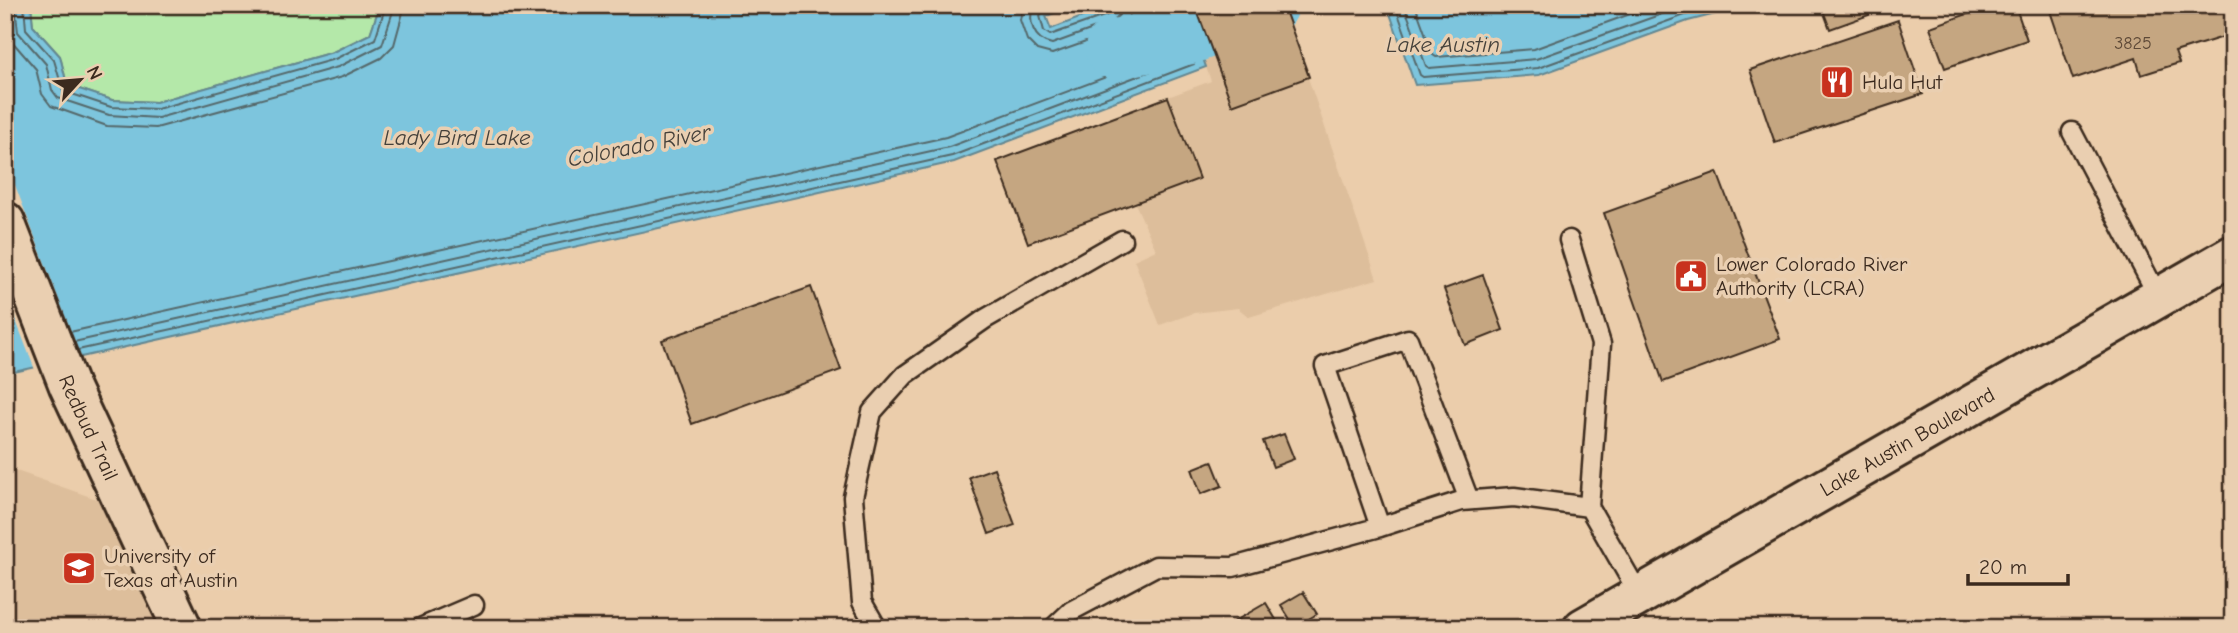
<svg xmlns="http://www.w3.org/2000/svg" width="2238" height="633" viewBox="0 0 2238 633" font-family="'Comic Neue',sans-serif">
<rect width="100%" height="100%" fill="#ebcdab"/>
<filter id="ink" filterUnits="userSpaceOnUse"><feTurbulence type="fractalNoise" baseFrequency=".0143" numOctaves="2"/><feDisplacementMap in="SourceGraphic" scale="14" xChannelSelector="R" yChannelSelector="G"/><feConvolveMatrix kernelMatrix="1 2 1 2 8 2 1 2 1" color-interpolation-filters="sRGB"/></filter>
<g filter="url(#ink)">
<!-- built -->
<path fill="#ddbe9b" d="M1184,5H1283L1377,279L1249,317L1238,308L1194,313L1160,325L1134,260L1156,250L1135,203L1199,179L1168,97L1211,81Z
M5,467L125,509L182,628H5Z"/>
<!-- green -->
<path fill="#b4e8a9" stroke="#788964" stroke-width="2" d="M31,5H380L370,34L333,52L156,102L112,100L67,85L60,56L33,26Z"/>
<!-- water -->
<path fill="#7dc5dd" stroke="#638791" stroke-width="2" d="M5,5H31L33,26L60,56L67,85L112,100L156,102L333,52L370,34L380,5H1076L1046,16L1051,29L1113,5H1184L1206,67L954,162L5,374Z
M1387,5H1751L1688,21L1539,75L1415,85Z"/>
<!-- pier -->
<path fill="#ebcdab" d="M5,159L82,360L35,370L5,292Z"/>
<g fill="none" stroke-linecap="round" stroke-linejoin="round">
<!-- shore -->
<path stroke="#55686a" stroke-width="2" d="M15,5L18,32L46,64L52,90L58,98L109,115L158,118L338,67L382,45L395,5
M24,5L26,29L54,60L63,91L111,107L157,109L335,59L375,39L386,5
M1023,5L1020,20L1027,40L1037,50L1052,54L1117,31L1129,20L1131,5
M1035,5C1026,20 1034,41 1052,44L1112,22L1119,15L1121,5
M1055,5L1043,10L1040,16L1044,31L1050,35L1107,15L1111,11L1112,5
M1395,5L1420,75L1423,77L1538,68L1685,15L1722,5
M1404,5L1426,66L1429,68L1536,59L1687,5
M1415,5L1433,55L1436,57L1534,49L1655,5
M5,14L10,39L36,69L42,94L51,106L107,126L156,128L342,77L381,58L394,45L405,5
M70,332L946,137L1170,53L1172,49L1159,5
M74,342L949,147L1183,59L1185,55L1169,5
M78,350L952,156L1194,64L1196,60L1178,5"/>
<!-- river -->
<path stroke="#7dc5dd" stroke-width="60" d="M1115,49L1190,34L1269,5"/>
</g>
<!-- building -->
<path fill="#c5a681" stroke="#3b2a1e" stroke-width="2" d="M1195,5H1283L1309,77L1232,105Z
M1821,5H1866L1869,15L1830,29Z
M1993,5H2015L2027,40L1945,68L1930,27Z
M2048,5H2229L2233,16V34L2175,52L2179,63L2141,75L2136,58L2073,79Z
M1898,20L1923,94L1775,143L1750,70Z
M1168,97L1199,179L1028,243L997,161Z
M1717,172L1780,339L1663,382L1604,213Z
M1483,275L1503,330L1465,345L1444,289Z
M811,287L841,370L692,424L662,340Z
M1284,434L1294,459L1273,467L1263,441Z
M1212,461L1222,486L1201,494L1192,469Z
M994,468L1015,525L989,534L969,477Z
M1303,592L1317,614L1295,627L1281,605Z
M1266,603L1281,628H1223Z"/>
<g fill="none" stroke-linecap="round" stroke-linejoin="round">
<!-- service casing -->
<g stroke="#3b2a1e" stroke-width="23">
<path id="service" d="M2072,132L2159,298
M1569,240L1601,344L1589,507L1639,594
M1380,527L1325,366L1408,339L1469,500
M420,628L474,605
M877,628L862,602L853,497L872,412L905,375L985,319L1122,240
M1053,628L1071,611L1156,566L1233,567L1380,527L1461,501L1514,497L1589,507"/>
</g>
<!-- tertiary casing -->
<g stroke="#3b2a1e" stroke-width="44">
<g id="tertiary">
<path id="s1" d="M5,222L69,386L182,628"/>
<path id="s2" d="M1583,628L2233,255"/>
</g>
</g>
<!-- service -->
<use href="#service" stroke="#eacfb1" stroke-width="18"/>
<!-- tertiary -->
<use href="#tertiary" stroke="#eacfb1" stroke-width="38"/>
</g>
</g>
<!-- icons -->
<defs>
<g id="restaurant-square" transform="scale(1.75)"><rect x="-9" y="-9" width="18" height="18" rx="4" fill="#c8321e" stroke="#eacfb1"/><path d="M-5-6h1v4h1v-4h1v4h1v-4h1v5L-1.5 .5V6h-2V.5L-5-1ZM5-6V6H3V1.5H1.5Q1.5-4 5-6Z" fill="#fff"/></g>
<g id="civic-square" transform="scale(1.75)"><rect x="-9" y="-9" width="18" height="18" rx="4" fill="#c8321e" stroke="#eacfb1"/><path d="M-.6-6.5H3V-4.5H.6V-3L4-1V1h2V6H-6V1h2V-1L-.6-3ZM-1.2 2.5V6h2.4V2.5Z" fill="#fff"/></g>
<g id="university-square" transform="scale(1.75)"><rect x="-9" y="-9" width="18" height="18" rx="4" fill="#c8321e" stroke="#eacfb1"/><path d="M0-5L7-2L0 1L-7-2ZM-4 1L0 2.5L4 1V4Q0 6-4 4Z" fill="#fff"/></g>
</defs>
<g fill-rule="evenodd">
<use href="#restaurant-square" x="1837" y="82"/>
<use href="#civic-square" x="1691" y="276"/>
<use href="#university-square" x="79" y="568"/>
</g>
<g text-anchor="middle" stroke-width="7" stroke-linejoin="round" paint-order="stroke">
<!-- number labels -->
<g font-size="18" fill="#5e4937">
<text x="2133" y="49">3825</text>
</g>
<!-- poi labels -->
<g font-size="21" fill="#3b2a1e" stroke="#eacfb1" text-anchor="start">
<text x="1862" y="89">Hula Hut</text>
<text x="1716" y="271">Lower Colorado River<tspan x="1716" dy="24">Authority (LCRA)</tspan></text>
<text x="104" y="563">University of<tspan x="104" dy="24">Texas at Austin</tspan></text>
</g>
<!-- street labels -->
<g font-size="21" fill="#3b2a1e" stroke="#eacfb1">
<text dy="7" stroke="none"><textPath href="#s1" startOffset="222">Redbud Trail</textPath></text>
<text dy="7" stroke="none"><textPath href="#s2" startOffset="374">Lake Austin Boulevard</textPath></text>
</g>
<!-- water labels -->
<g font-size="23" font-style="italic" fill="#45413b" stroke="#eacfb1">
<text x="1443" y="52">Lake Austin</text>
<text x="457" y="145">Lady Bird Lake</text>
<text transform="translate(639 145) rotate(-11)" y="8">Colorado River</text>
</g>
</g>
<!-- margin -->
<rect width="2238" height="633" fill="none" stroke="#eacfb1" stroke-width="28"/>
<rect x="14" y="14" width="2210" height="605" fill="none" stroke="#3b2a1e" stroke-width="2.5" filter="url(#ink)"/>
<!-- north arrow -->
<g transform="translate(80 80) rotate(64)" stroke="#eacfb1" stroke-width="5" paint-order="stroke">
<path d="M0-5L12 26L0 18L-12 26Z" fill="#3b2a1e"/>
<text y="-10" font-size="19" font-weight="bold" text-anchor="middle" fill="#3b2a1e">N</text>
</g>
<!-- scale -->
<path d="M1968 574v10h100v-10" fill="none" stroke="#3b2a1e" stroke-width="3.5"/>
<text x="1979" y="574" font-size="21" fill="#3b2a1e" stroke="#eacfb1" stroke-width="5" paint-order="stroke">20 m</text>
</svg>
